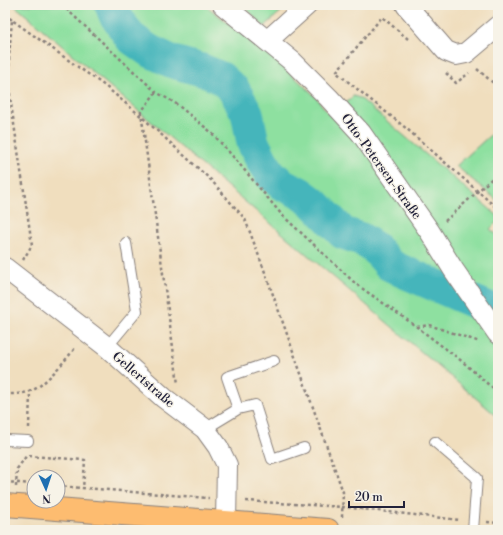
<svg xmlns="http://www.w3.org/2000/svg" width="503" height="535" viewBox="0 0 503 535" font-family="'Libre Bodoni',serif">
<rect width="100%" height="100%" fill="#f7f3e8"/>
<filter id="ink" filterUnits="userSpaceOnUse"><feTurbulence type="fractalNoise" baseFrequency=".025" numOctaves="2"/><feDisplacementMap in="SourceGraphic" scale="8" xChannelSelector="R" yChannelSelector="G"/><feConvolveMatrix kernelMatrix="1 2 1 2 8 2 1 2 1" color-interpolation-filters="sRGB"/></filter>
<filter id="wash" filterUnits="userSpaceOnUse"><feTurbulence type="fractalNoise" baseFrequency=".012" numOctaves="4" result="noise"/><feDisplacementMap in="SourceGraphic" scale="16" xChannelSelector="R" yChannelSelector="G"/><feGaussianBlur stdDeviation="0.9" result="paint"/><feColorMatrix in="noise" values="0 0 0 0 0 0 0 0 0 0 0 0 0 0 0 0 0 1.4 0 .05"/><feComposite in="paint" operator="in"/></filter>
<g filter="url(#wash)">
<rect width="100%" height="100%" fill="#f0debe"/>
<!-- green -->
<path fill="#8ee0a0" stroke="#58816e" d="M14,5H205L276,60L314,95L332,118L353,96L360,98L498,216V221L490,229L498,236V417Z
M243,5H288L264,27Z
M498,128V201L456,166Z"/>
<g fill="none" stroke-linecap="round" stroke-linejoin="round">
<!-- river -->
<path stroke="#45b5bb" stroke-width="33" d="M111,5L115,15L130,37L148,50L173,62L202,70L221,78L234,90L247,113L253,143L262,161L272,176L282,184L300,193L315,204L343,233L361,239L375,248L390,265L402,271L498,312"/>
</g>
</g>
<g filter="url(#ink)">
<g fill="none" stroke-linecap="round" stroke-linejoin="round">
<!-- lane casing -->
<g stroke="#89807c" stroke-width="12">
<path id="lane" d="M107,347L137,311L126,243
M238,409L255,405L272,459L304,448
M205,429L238,409L227,377L274,361
M5,440L28,441
M435,442L477,478L473,530"/>
</g>
<!-- street casing -->
<g stroke="#89807c" stroke-width="22">
<path id="street" d="M223,5L293,62L329,98L361,133L430,232L453,269L498,334
M406,5L446,51L456,55L466,53L498,26
M267,41L307,5
M5,268L107,347L164,398L205,429L218,447L227,465L226,522"/>
</g>
<!-- primary casing -->
<g stroke="#89807c" stroke-width="24">
<path id="primary" d="M5,505L328,530"/>
</g>
<!-- path -->
<path stroke="#89807c" stroke-width="2.5" stroke-dasharray="3 3" stroke-linecap="butt" d="M62,5L156,92L175,103L211,132L236,160L282,215L356,284L417,327L463,362L498,393
M5,14L12,20
M408,39L382,17L336,72L407,129L498,209
M477,69L498,87
M446,73L456,83L469,73
M156,92L141,112L178,384
M445,221L498,173
M23,260L32,245L10,97L9,57L12,20L105,86L142,117L211,180L245,219L266,275L343,492L342,517
M417,327L429,325L480,342
M5,394C14,394 25,394 33,390C46,384 67,358 76,347
M29,428L30,391
M29,456L85,460L83,489
M5,482L34,484
M58,486L209,498
M16,487L17,469L27,455
M246,501L343,507L460,520
M487,522L498,523
M5,528L26,530"/>
<!-- lane -->
<use href="#lane" stroke="#fff" stroke-width="10"/>
<!-- street -->
<use href="#street" stroke="#fff" stroke-width="20"/>
<!-- primary -->
<use href="#primary" stroke="#fdbc70" stroke-width="22"/>
</g>
</g>
<g text-anchor="middle" stroke-width="3" stroke-linejoin="round" paint-order="stroke">
<!-- street labels -->
<g font-size="13" fill="#22223b" stroke="#f7f3e8">
<text transform="translate(382 166) rotate(54)" y="5">Otto-Petersen-Straße</text>
<text transform="translate(144 379) rotate(41)" y="5">Gellertstraße</text>
</g>
</g>
<!-- margin -->
<rect width="503" height="535" fill="none" stroke="#f7f3e8" stroke-width="20"/>
<!-- north arrow -->
<g transform="translate(46 489) rotate(177)"><circle r="19" fill="#f7f3e8" stroke="#a29fa3"/>
<path d="M0-3L7 15L0 10L-7 15Z" fill="#1f6fb2"/>
<text y="-6" font-size="11" font-weight="bold" text-anchor="middle" fill="#22223b">N</text>
</g>
<!-- scale -->
<path d="M349 501v6h55v-6" fill="none" stroke="#22223b" stroke-width="2"/>
<text x="355" y="501" font-size="12" fill="#22223b" stroke="#f7f3e8" stroke-width="3" paint-order="stroke">20 m</text>
</svg>
